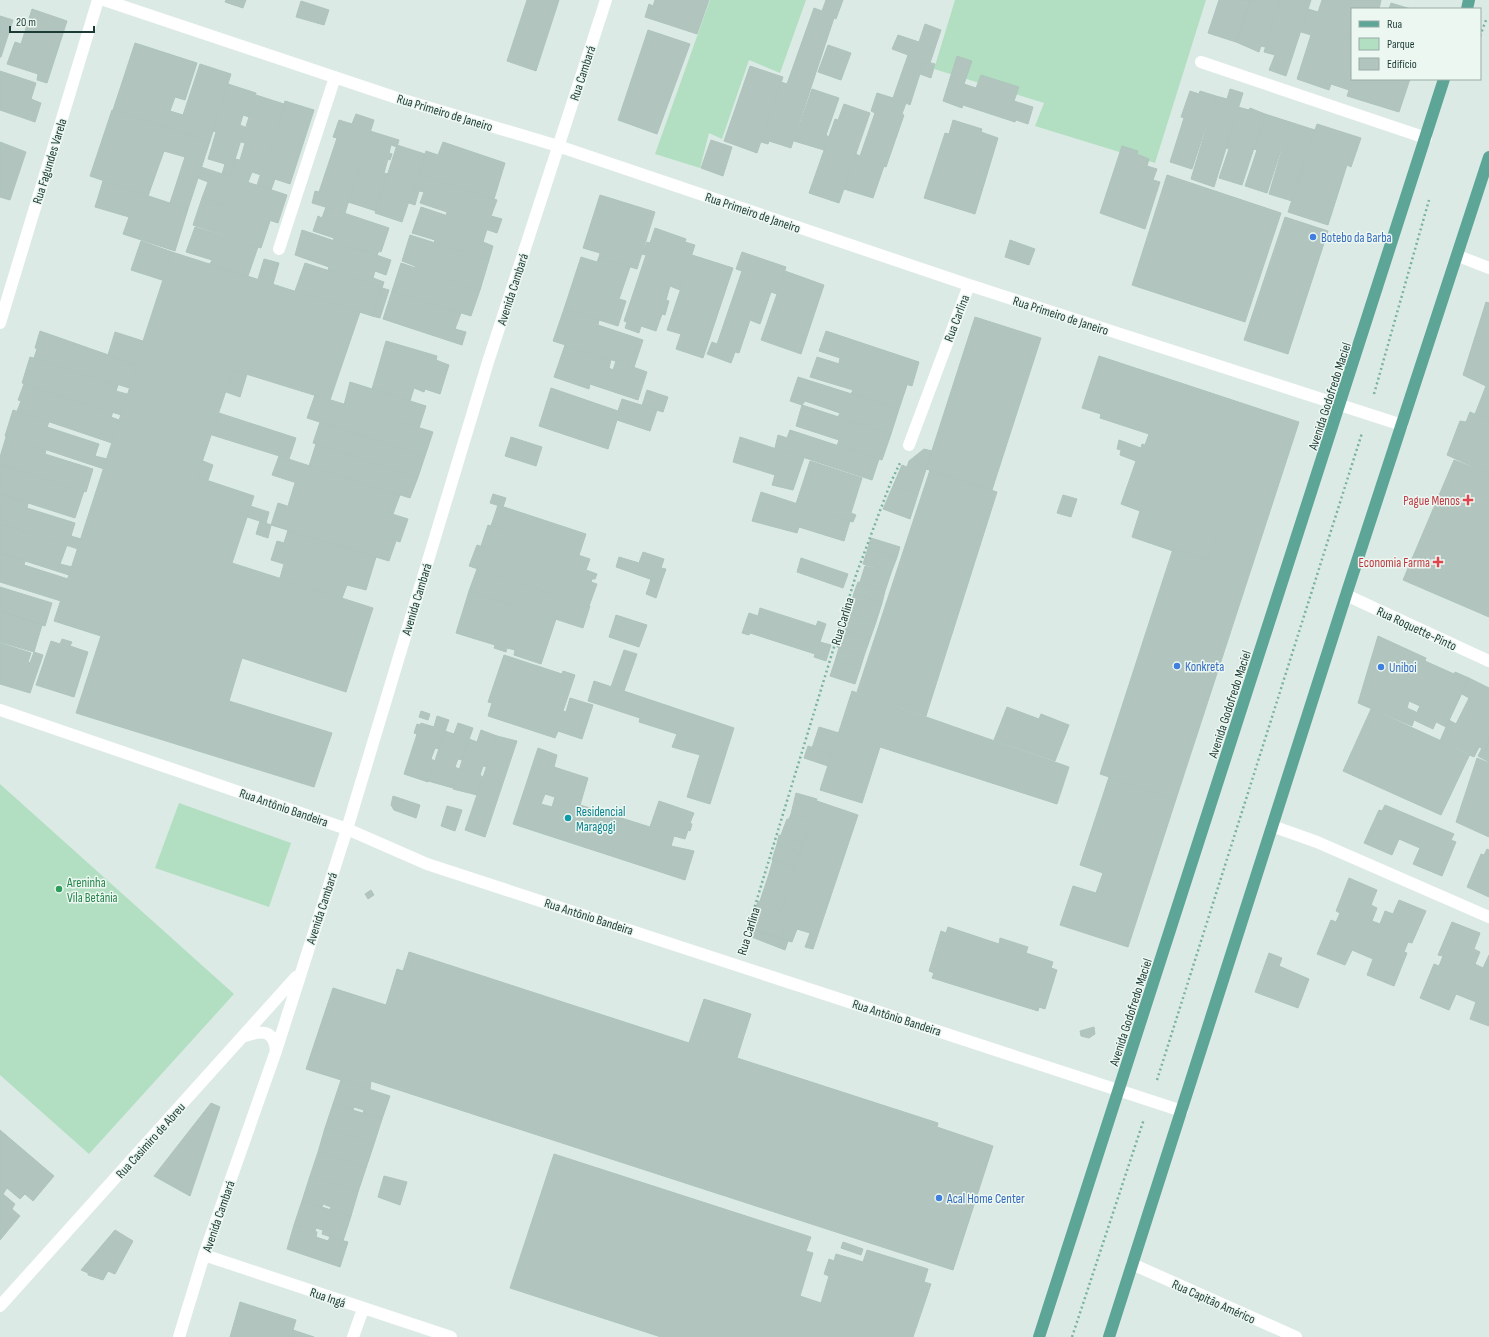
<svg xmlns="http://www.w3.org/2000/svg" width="1489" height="1337" viewBox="0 0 1489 1337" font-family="'Sofia Sans Condensed',sans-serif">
<rect width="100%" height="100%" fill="#dceae5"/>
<!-- green -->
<path fill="#b2dfc1" d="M710,0H806L780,73L749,60L722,139L709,133L700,168L655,154Z
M955,0H1206L1155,163L1035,126L1044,103L934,69Z
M0,784L234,994L89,1154L0,1075Z
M179,803L291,843L269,907L155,868Z"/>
<!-- building -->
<path fill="#b1c5be" stroke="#aec4bd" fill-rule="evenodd" d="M226,0H246L243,8L225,2Z
M527,0H559L536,71L507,61Z
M655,0H709L697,34L645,17L649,4L653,6Z
M826,0H843L836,19L834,18L830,30L791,148L769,141L768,144L761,142L781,82L787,84L814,8L822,11Z
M1219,0H1250L1236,42L1208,33Z
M1250,0H1280L1265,47L1261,46L1259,52L1236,42Z
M1280,0H1311L1286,76L1269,70L1275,55L1264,52Z
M1322,0H1381L1379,9H1352V39L1304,23L1308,9L1318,12Z
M301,1L329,10L324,25L296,17Z
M1391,3L1411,9H1389Z
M32,9L67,21L47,83L37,80L38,74L7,64L15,42L21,44Z
M0,16L13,20L1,57H0Z
M1304,23L1352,39V79H1410L1399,112L1347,96L1349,90L1331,84L1329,90L1297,79L1311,35L1301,32Z
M925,24L941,30L930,63L924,61L910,105L906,103L902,114L904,115L886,167L884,166L873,198L844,189L856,154L860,156L875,113L871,111L877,93L893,98L908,55L892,49L898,35L919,42Z
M648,30L690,44L657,134L618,120Z
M135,43L197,63L185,100L175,97L170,111L183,115L200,64L231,74L210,141L113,110Z
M828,45L851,53L841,80L818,72Z
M957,56L972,61L964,84L976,88L981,75L1019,87L1014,101L1033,107L1028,124L1016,120L1015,122L963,105L962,108L943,101Z
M924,61L935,64L931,78L920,74Z
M750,66L783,77L757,153L724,141Z
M0,71L36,83L31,99L41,103L35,122L0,110Z
M228,84L256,93L249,117L243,115L240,125L245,127L230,176L222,174L225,164L208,159L216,132L213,131Z
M812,89L839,98L826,135L829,137L824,150L794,141Z
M1230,89L1243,93L1214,187L1191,179L1216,96L1227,99Z
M1190,91L1199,94L1200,91L1216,96L1192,169L1170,162L1184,118L1181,117Z
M256,95L284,104L261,175L252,172L248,182L230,176L235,159L240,160L245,143L241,142Z
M285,101L314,110L290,184L275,179L271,190L257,185Z
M844,104L870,113L839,203L809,193L835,119L838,120Z
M1238,107L1249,110L1250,108L1265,114L1242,185L1219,178L1229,149L1226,148Z
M112,110L210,141L188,209L170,203L185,157L164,151L148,196L90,176Z
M356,114L374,120L345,213L312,203L315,191L319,192L337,138L333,137L339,120L352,124Z
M1265,114L1290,122L1267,193L1245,186L1257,150L1254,149Z
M953,120L982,129L981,132L998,138L975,214L924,198L945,133L949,134Z
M1290,122L1315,130L1292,201L1269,194Z
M1317,124L1361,138L1351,167L1347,165L1328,225L1288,212Z
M370,131L399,140L397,147L391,145L389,153L392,154L390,160L388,159L384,173L388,174L376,211L348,202Z
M711,140L732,147L723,176L701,168Z
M0,142L26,152L10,200L0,197Z
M443,142L505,163L494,199L418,174L426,151L438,155Z
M397,145L425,154L402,222L375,213Z
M1122,146L1138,151L1137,154L1149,159L1147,166L1157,169L1153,180L1160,182L1145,229L1100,213Z
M201,167L287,195L278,223L202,198L208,182L198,178Z
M418,174L497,200L491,216L502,219L497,233L446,216L447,212L420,203L424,192L419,191L415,205L409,203Z
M1167,175L1281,213L1245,322L1132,285Z
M103,181L188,209L175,251L123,234L129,217L95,207Z
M600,195L655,212L637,269L599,257L600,253L583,248Z
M202,198L270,221L261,248L193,225Z
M326,207L389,228L381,252L379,251L377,255L333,241L334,238L313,231L318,216L322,218Z
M421,207L487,229L483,242L493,246L489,260L434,243L435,240L412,233Z
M1285,217L1328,231L1288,354L1244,340Z
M195,227L258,247L248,276L210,264L212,260L186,252Z
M655,228L686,239L685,242L695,245L680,290L670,286L666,300L669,301L665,315L662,314L656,331L641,326L639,333L625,328L627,322L624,321L646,255L642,254L647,242L650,243Z
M302,230L391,260L386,275L375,271L373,278L384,282L382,288L328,270L329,267L295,255Z
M410,235L489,260L480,290L415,267V266L402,261Z
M1010,240L1035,249L1029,265L1005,257Z
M141,241L172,252L162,280L131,270Z
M172,252L360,312L330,400L233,370L197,477L254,496L232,563L373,608L346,692L242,658L229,701L332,733L314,787L76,713L101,636L54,621L137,365L108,355L115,332L143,341Z
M742,252L786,267L777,294L771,292L760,324L750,320L739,353L735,352L731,363L707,354L712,342L717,344L742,271L736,269Z
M692,255L733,268L703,358L676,349L681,334L667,330Z
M581,257L597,262L599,257L630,267L619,299L626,301L618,326L564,309Z
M264,259L279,263L273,284L258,279Z
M305,263L382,288L372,316L295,291Z
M401,263L480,290L471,316L392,291Z
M785,271L824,285L801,354L761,340Z
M382,288L389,290L380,318L372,316Z
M392,291L461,313L455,329L466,332L462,345L383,319Z
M1486,302L1489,303V420L1475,414L1486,386L1463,375Z
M564,309L599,320L598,325L643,340L634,367L553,341Z
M975,317L1041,338L992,490L926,469Z
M40,331L137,365L129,388L34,358L37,349L35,348Z
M826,331L919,362L912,386L839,363L840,358L819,351Z
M386,341L437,356L436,360L449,365L440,394L425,389L424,392L414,388L410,401L372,389Z
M565,345L611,360L609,368L613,370L616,361L647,372L638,400L590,384L589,389L554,377Z
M1099,356L1299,422L1257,551L1215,537L1208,559L1173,549V551L1132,537L1140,511L1121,504L1136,461L1120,455L1121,450L1117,449L1119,440L1141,448L1142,444L1145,445L1149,434L1100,418L1101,414L1082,408Z
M30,357L118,385L116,391L127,394L121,415L22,383Z
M817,357L907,385L899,409L851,394L853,390L810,377Z
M233,370L247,374L240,397L226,392Z
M798,377L899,409L891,434L838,417L840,413L805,401L802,405L790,401Z
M350,382L426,406L419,428L344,405Z
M24,384L113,412L111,417L119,420L112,443L17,411L21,401L18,400Z
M551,388L618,411L622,399L657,410L650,431L617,420L608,449L539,426Z
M647,390L668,397L663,412L642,406Z
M315,395L433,432L425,456L307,418Z
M802,405L891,434L882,460L837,446L839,440L796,426Z
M13,410L49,422L47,427L99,444L95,456L107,459L104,469L5,436Z
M1470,412L1489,420V474L1447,455L1460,421L1466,422Z
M219,413L296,438L289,459L212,435Z
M320,422L425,456L418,477L313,443Z
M790,430L879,459L872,480L775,448L778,435L787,438Z
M6,437L46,450L45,454L93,469L86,492L0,464V457Z
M511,437L542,447L536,466L505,456Z
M740,437L804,458L793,490L772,485L775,475L733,462Z
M316,444L418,477L410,498L309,466Z
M924,449L932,451L918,494L893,486L902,465L907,467L909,461Z
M279,456L400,495L393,514L272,475Z
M1454,460L1489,474V617L1403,580Z
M203,461L213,465L208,480L197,477Z
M810,461L862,478L851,513L856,515L853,522L796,504Z
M0,464L84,491L75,518L0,494Z
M930,470L997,492L926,716L857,692Z
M295,483L408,519L400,542L288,506Z
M893,486L918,494L910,519L883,509Z
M761,492L850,521L844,541L799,527L797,533L752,521Z
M0,494L28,503L27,508L75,523L71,536L81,539L78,549L0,524Z
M493,494L506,498L503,507L490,503Z
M1063,495L1077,499L1071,517L1057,513Z
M278,503L396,541L389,561L271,525Z
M498,505L586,534L579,555L491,526Z
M250,506L269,512L266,523L247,517Z
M260,521L271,525L268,538L256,534Z
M0,524L67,545L60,564L72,567L69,575L0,553Z
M488,525L590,559L586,570L597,574L595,579H592L591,582L481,546Z
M288,530L376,557L366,590L347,585L342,598L280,578L284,564L271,560L277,541L284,543Z
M1215,537L1257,551L1176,799L1100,774L1173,549L1208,559Z
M871,538L900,547L897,557L868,548Z
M477,545L597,584L589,606L469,566Z
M868,548L897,557L891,573L863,564Z
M643,552L664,559L661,568L666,569L661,583L616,567L619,557L639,563Z
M0,553L25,561L24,565L68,579L61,601L0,582Z
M801,558L848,574L843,588L797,572Z
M865,566L891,573L885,591L860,582Z
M477,569L590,606L583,628L469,591Z
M651,579L661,583L656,598L646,594Z
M858,582L885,591L882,603L854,593Z
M0,587L52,603L45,626L0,611Z
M469,591L556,619L541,664L514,655L515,650L507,648L506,652L494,648L495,645L456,633Z
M854,593L882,603L876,622L848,613Z
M760,608L816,626L818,621L826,624L820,642L831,645L826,661L814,657L815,654L750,633L749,635L742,633L749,613L758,616Z
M0,611L42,625L34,652L0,642Z
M848,613L876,622L870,639L843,630Z
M616,615L647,625L639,647L609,637Z
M843,630L870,639L864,656L837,647Z
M1378,636L1426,658L1425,661L1454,674L1455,672L1469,678L1446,727L1436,722L1433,729L1414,720L1412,726L1358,703ZM1409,701L1420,706L1414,718L1416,712L1407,708Z
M62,639L72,642L70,646L88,652L74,697L36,685L51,641L60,644Z
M0,643L31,653L28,662L30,663L34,652L43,655L30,693L0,684Z
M839,648L864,656L860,669L835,661Z
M624,650L637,654L624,691L611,687Z
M504,655L562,674L563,671L575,675L563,711L566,712L570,698L593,705L582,739L558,731L555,738L488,716L492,703L488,702Z
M835,661L860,669L855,684L830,676Z
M1469,678L1489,688V740L1485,750L1479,747L1474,757L1440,741L1449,720L1456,724L1469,698L1462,694Z
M594,681L734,728L710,804L687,797L700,755L672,747L677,734L639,722L640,718L588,701Z
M852,691L1069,767L1057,804L880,747L862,803L820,790Z
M1007,707L1039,719L1041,714L1069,725L1055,761L994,740Z
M1371,709L1470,754L1441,815L1343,771Z
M421,711L430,714L428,720L419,717Z
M437,716L449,720L439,749L435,748L431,759L435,761L428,782L404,774L417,734L414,733L417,724L420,725L421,723L434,727Z
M458,723L473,728L462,760L458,759L455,767L459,769L453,788L428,781L445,731L454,734Z
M819,727L839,733L832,754L812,748Z
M481,730L497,736L486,767L483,766L480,775L483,777L477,795L453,789L469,739L477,742Z
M497,736L517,741L485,837L465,830Z
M1489,740V762L1478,756L1482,748L1485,750Z
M808,746L832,754L828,766L804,758Z
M538,748L557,755L554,767L588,778L580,805L650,827L659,801L694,813L690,823L692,824L690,831L688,830L685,839L674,836L671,846L694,851L685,880L513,824ZM545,794L555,797L552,807L541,804Z
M1477,758L1489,763V837L1456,822Z
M1109,777L1176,799L1128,947L1060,925L1073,886L1096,893L1103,873L1080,865Z
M796,793L817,799L810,820L791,814Z
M393,796L420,805L416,818L394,810L391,805Z
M817,801L858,815L813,949L805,947L810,933L797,929L792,942L788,941L778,920Z
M1385,805L1454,834L1451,840L1456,842L1442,876L1413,864L1420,848L1399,839L1392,855L1364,843L1379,810L1382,811Z
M447,806L462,810L455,831L441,826Z
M791,814L810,820L803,844L781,835L787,819H789Z
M779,835L803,844L800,852L777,844Z
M777,844L800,852L795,867L772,860Z
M1487,849L1489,850V897L1467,887L1481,854L1484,855Z
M773,860L795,867L790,881L769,874Z
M769,874L790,881L782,908L760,901Z
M1349,878L1377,890L1371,905L1377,908L1372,921L1380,924L1385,911L1393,914L1399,900L1426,911L1412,943L1408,942L1404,952L1407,953L1394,986L1367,975L1373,959L1352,950L1345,965L1317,954L1331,920L1336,922L1340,913L1336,911Z
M371,890L374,895L368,899L365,894Z
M758,901L782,908L778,920L788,941L749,928Z
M1452,922L1480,933L1474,949L1480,952L1475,964L1483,968L1489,955V1026L1470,1019L1476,1002L1456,994L1449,1010L1420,998L1434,964L1439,966L1443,956L1438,955Z
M948,927L999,944L1000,938L1028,947L1026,953L1053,962L1051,968L1057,970L1045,1009L1039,1007L1038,1011L932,978L934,973L929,971L941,931L946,933Z
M752,929L788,941L785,950L749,936Z
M409,952L689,1043L704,999L751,1014L737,1058L938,1123L937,1127L993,1146L953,1270L371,1081L370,1089L306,1069L333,988L386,1005L397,969L403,971Z
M1269,953L1282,958L1279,966L1309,979L1298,1008L1255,992Z
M1094,1027L1095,1034L1089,1038L1081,1036L1080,1031Z
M341,1080L390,1096L382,1119L363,1113L364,1110L354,1107L353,1110L333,1104Z
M211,1103L220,1107L190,1196L154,1176Z
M333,1104L382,1119L374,1144L325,1128Z
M325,1128L374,1144L366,1168L318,1152Z
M0,1130L54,1176L33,1201L25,1194L20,1199L7,1188L3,1194L15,1204L12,1209L20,1216L0,1240Z
M318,1152L366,1168L358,1192L310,1176Z
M554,1154L811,1237L806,1251L813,1253L800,1296L821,1303L829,1276L824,1274L829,1259L834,1261L836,1254L863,1262L867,1250L928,1269L924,1282L931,1284L913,1337H661L510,1288Z
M310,1176L358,1192L351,1216L330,1210L331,1207L323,1204L322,1207L302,1201Z
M384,1176L407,1182L400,1205L378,1197Z
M302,1201L351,1216L343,1241L322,1234L323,1230L316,1228L315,1231L294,1225Z
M294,1225L317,1232L316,1237L328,1241L330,1237L348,1242L340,1267L287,1249Z
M115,1230L133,1241L115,1274L108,1271L103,1280L88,1275V1273L81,1270Z
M843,1242L863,1249L861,1255L841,1248Z
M240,1302L296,1320L291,1337H230Z
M293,1330L314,1337H291Z"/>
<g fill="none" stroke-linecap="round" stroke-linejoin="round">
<!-- path -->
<path stroke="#79b2a3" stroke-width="2.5" stroke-dasharray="2 3" stroke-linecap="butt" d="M1480,36L1486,20
M1374,394L1429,200
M743,945L856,575L890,484L900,463
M1157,1080L1362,433
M1072,1337L1144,1119"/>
<!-- minor -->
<path stroke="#fff" stroke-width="12" d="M104,0L397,98L558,146L969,285L1402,425
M1201,62L1426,138
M279,249L335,77
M1458,256L1489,268
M0,323L98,0
M909,445L969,285
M1346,595L1489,661
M0,710L347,829L427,864L1182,1111
M1272,826L1317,842L1489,917
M245,1036C263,1030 274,1030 276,1051
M204,1255L451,1337
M1132,1264L1296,1337
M0,1306L296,977
M179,1337L204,1255L276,1051L347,829L488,362L606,0
M353,1337L363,1309"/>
<!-- major -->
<path stroke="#5ca597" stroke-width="12" d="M1467,9L1469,0
M1039,1337L1444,79
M1109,1337L1346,595L1489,157"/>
</g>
<!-- markers -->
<g fill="#3f7fe0" stroke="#edf7f2" stroke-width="1.5">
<circle cx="1313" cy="237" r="4"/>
<circle cx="1177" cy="666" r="4"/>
<circle cx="1381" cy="667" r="4"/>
<circle cx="939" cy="1198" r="4"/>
</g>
<g fill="#e0444e" stroke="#edf7f2" stroke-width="1.5">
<path d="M1466 494h4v4h4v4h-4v4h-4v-4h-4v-4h4z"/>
<path d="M1436 556h4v4h4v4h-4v4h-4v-4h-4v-4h4z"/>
</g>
<circle fill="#0f9aa8" stroke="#edf7f2" stroke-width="1.5" cx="568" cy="818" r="4"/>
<circle fill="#2e9e5b" stroke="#edf7f2" stroke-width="1.5" cx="59" cy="889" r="4"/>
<g text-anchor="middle" stroke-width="3" stroke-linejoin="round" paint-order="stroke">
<!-- street labels -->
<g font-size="13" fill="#1d3b35" stroke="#edf7f2">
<text transform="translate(582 73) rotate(-72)" y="5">Rua Cambará</text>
<text transform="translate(445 112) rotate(17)" y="5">Rua Primeiro de Janeiro</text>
<text transform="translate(49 161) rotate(-73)" y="5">Rua Fagundes Varela</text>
<text transform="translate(753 212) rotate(19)" y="5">Rua Primeiro de Janeiro</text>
<text transform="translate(512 289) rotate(-72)" y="5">Avenida Cambará</text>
<text transform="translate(1061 315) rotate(18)" y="5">Rua Primeiro de Janeiro</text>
<text transform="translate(956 318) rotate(-69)" y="5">Rua Carlina</text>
<text transform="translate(1329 396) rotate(-72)" y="5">Avenida Godofredo Maciel</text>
<text transform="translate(416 599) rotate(-73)" y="5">Avenida Cambará</text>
<text transform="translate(842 621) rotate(-73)" y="5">Rua Carlina</text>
<text transform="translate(1417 628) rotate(25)" y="5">Rua Roquette-Pinto</text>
<text transform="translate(1229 704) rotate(-72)" y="5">Avenida Godofredo Maciel</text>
<text transform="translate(284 807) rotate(19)" y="5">Rua Antônio Bandeira</text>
<text transform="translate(321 908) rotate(-72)" y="5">Avenida Cambará</text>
<text transform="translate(589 916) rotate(18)" y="5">Rua Antônio Bandeira</text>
<text transform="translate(748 931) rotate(-73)" y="5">Rua Carlina</text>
<text transform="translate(1130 1012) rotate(-72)" y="5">Avenida Godofredo Maciel</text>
<text transform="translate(897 1017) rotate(18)" y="5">Rua Antônio Bandeira</text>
<text transform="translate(150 1140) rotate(-48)" y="5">Rua Casimiro de Abreu</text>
<text transform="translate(218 1216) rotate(-71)" y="5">Avenida Cambará</text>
<text transform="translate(328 1297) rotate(19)" y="5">Rua Ingá</text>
<text transform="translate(1214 1301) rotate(24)" y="5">Rua Capitão Américo</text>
</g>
<!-- shop labels -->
<g font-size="13" fill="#366cbe" stroke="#edf7f2" text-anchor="start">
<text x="1321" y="242">Botebo da Barba</text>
<text x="1185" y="671">Konkreta</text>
<text x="1389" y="672">Uniboi</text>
<text x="947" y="1203">Acal Home Center</text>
</g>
<!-- health labels -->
<g font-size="13" fill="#be3a42" stroke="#edf7f2" text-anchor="end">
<text x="1460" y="505">Pague Menos</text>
<text x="1430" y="567">Economia Farma</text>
</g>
<!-- culture labels -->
<g font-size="13" fill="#0d838f" stroke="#edf7f2" text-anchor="start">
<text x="576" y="816">Residencial<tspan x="576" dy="15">Maragogi</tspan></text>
</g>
<!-- leisure labels -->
<g font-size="13" fill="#27864d" stroke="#edf7f2" text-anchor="start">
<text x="67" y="887">Areninha<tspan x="67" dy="15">Vila Betânia</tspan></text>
</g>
</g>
<!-- legend -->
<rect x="1351" y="8" width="130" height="72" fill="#edf7f2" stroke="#9aaca6"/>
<rect x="1359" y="21" width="20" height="6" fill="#5ca597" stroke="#9aaca6"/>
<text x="1387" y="28" font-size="12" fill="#1d3b35">Rua</text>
<rect x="1359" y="38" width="20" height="12" fill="#b2dfc1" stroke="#9aaca6"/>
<text x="1387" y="48" font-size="12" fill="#1d3b35">Parque</text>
<rect x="1359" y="58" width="20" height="12" fill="#b1c5be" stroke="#9aaca6"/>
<text x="1387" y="68" font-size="12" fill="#1d3b35">Edifício</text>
<!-- scale -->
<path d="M10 26v6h84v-6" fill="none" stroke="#1d3b35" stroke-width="2"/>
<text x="16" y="26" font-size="12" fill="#1d3b35" stroke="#edf7f2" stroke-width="3" paint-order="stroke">20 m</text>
</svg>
